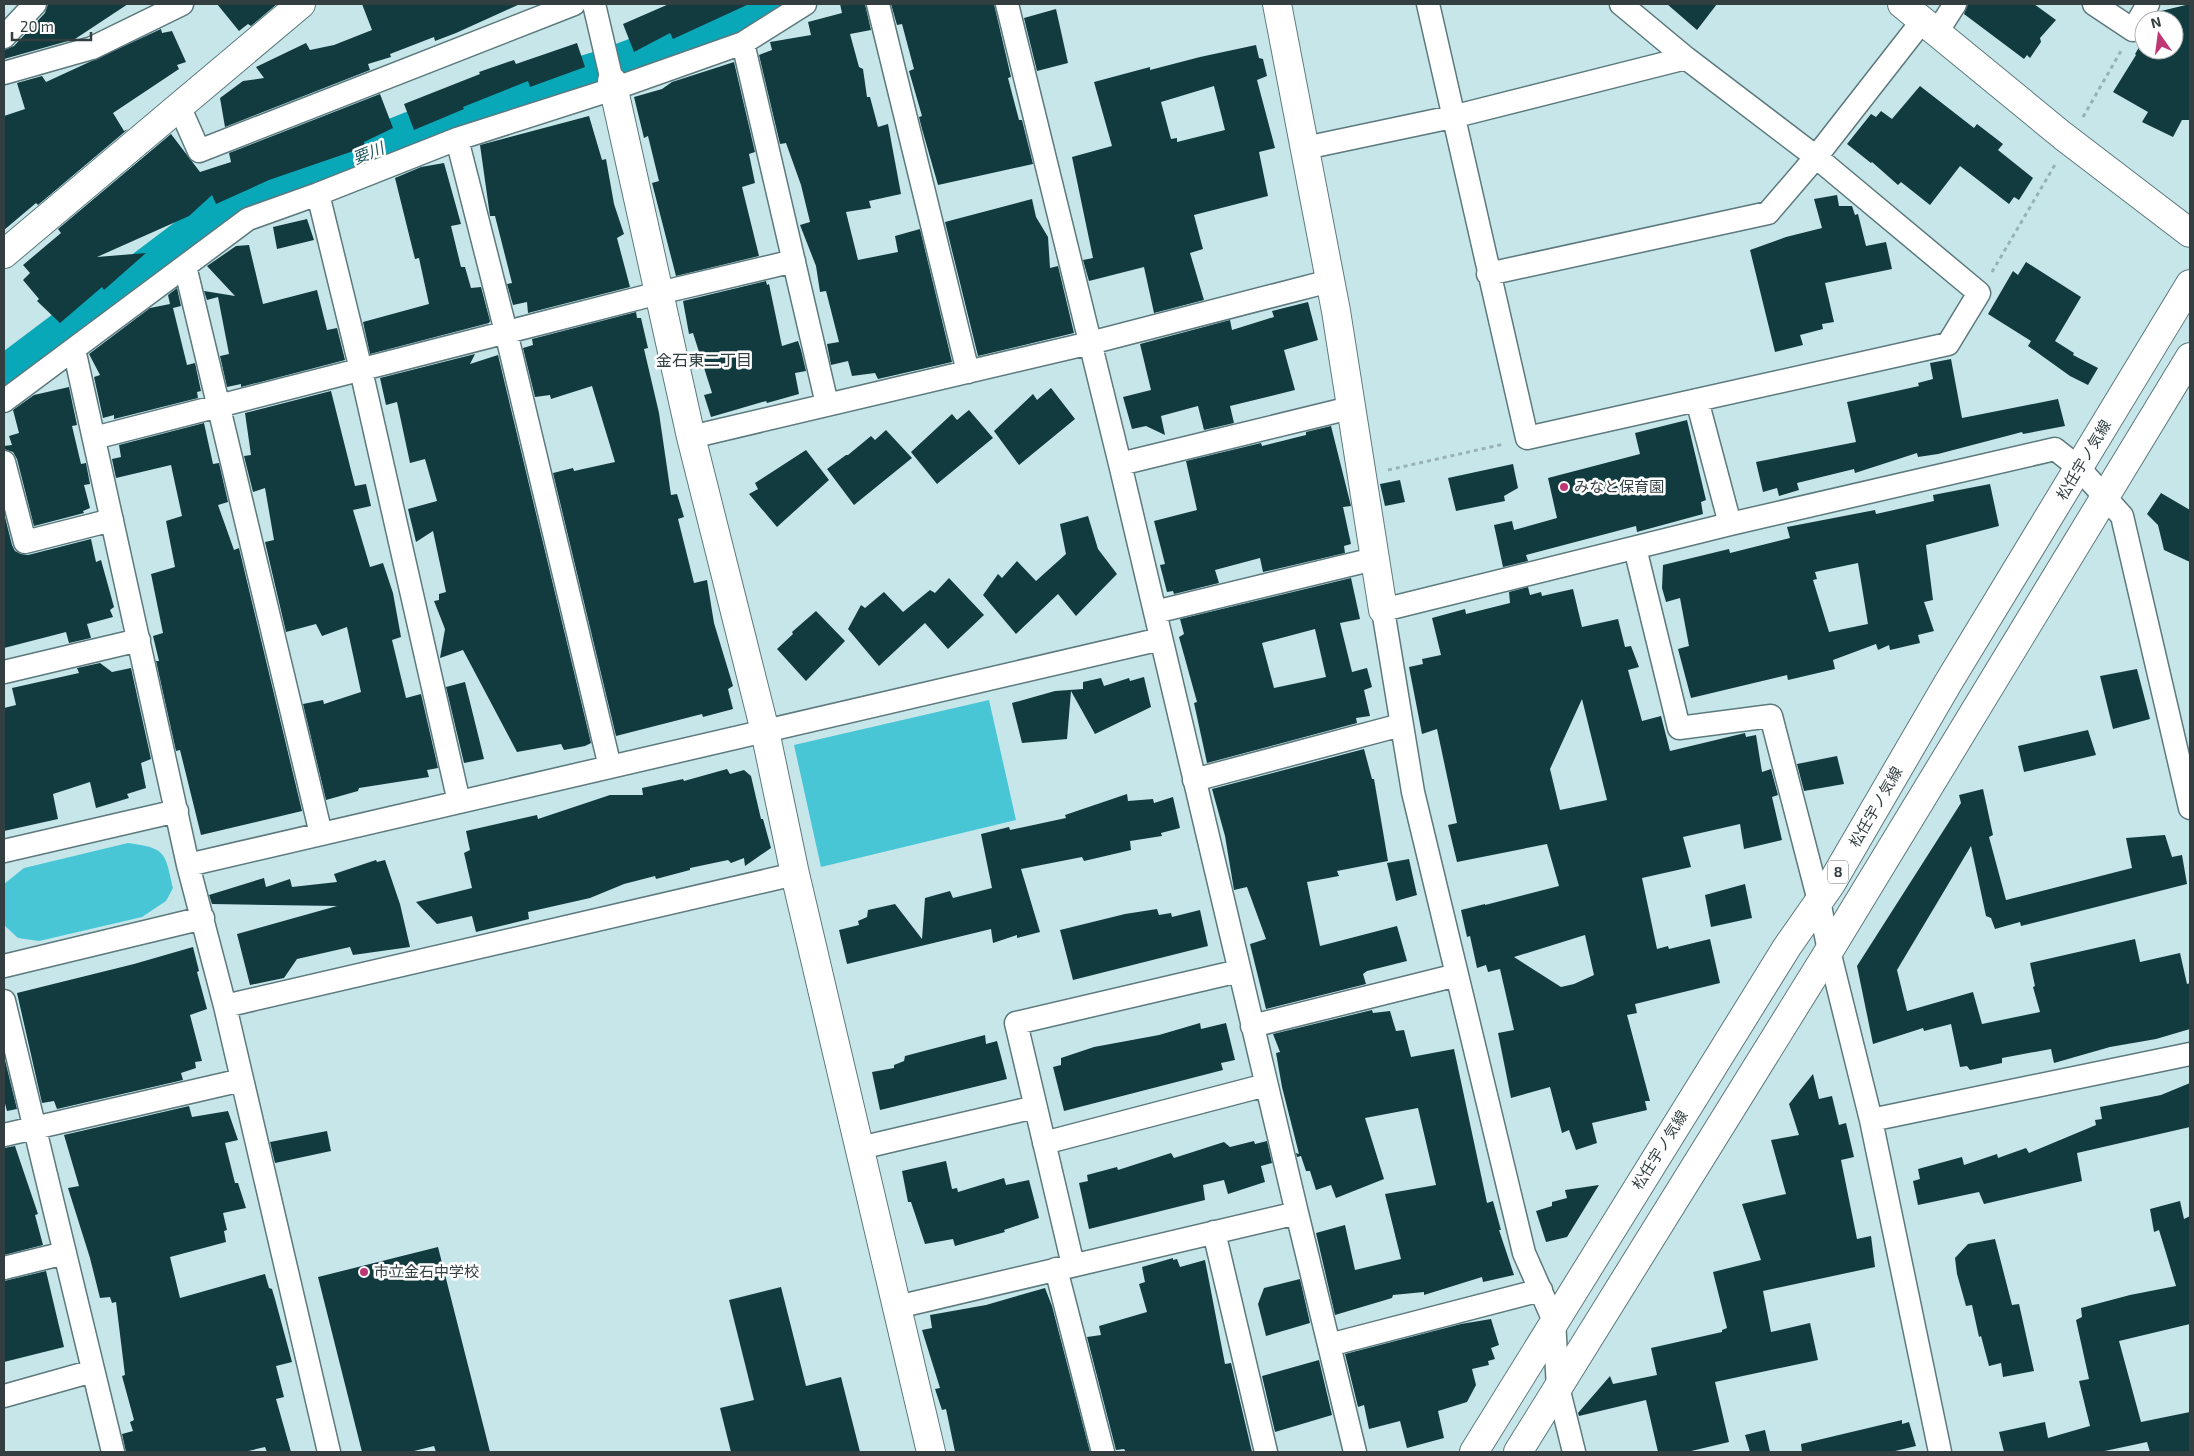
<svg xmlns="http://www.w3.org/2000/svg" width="2194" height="1456" viewBox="0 0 2194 1456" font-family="'Exo 2','Noto Sans JP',sans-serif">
<rect width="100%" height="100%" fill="#c7e6ea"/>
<!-- green -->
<path fill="#49c6d6" d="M989,700L1016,820L821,867L794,745Z
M128,843C166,848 165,852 173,888L166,901L142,917L39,941L18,938L4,925V884L24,868Z"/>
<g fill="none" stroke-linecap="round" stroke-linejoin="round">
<!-- river -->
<path stroke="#08a8b8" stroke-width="48" d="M4,381L239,204L451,120L610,72L665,51L728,32L755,17L774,4"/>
</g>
<!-- building -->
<path fill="#123b40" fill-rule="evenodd" d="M48,4H128L75,39L4,59V50L14,46L45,13Z
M217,4H277L251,26L248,24L239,31Z
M362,4H520L456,33L435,41L434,37L390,54L391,57L368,64L370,70L225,127L220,98L243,81L264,78L256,67L306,43L310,50L334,45L372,30Z
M669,4H749L673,39L670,33L634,52L623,24Z
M840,4H865L871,30L850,34L859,67L863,69L867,97H870L878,127L888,124L901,194L869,201L871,208L846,212L858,260L898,252L895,236L920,229L952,362L878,379L875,373L852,376L848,361L831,365L827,344L839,342L826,291L820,292L816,266L800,225L810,222L801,185L786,143L780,144L759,55L772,50L770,42L811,35L808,22L842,13Z
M891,4H994L1011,77L1008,78L1019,120H1022L1033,164L938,185L922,129L919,117L922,116L909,71L914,69L902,24L897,25Z
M1667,4H1717L1697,30Z
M1968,4H2034L2056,20L2040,38L2041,42L2030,58L2027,55L2024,59L1964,14Z
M2190,4V120H2182L2173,137L2142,122L2148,112L2113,92L2136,55L2135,54L2144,39V50H2174V20H2156L2161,11Z
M1056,9L1068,63L1037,71L1024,18Z
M161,29L162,33L172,31L186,62L177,65L179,69L113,113L124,131L128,129L38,205L36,203L4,230V116L25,109L17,83L42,76L46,82Z
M577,43L585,67L530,87L528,81L463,107L464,109L414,130L404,104L480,74L479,72L514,60L516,64Z
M1256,45L1259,58L1263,59L1267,76L1257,80L1275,148L1259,152L1268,196L1194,215L1203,249L1190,253L1204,300L1154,313L1144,267L1089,281L1083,260L1093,258L1072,157L1112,146L1094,82L1150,67V70L1200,57ZM1214,86L1225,130L1177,142V138L1171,139L1161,102Z
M734,62L755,152L749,154L755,183L742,187L759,256L676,276L652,183L659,181L648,136L644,138L634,97L662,89L672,82Z
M1920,86L1974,128L1977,124L2003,144L1998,150L2033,178L2019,200L2014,197L2009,204L1960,166L1930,205L1901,182L1898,185L1872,162L1871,163L1847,144L1871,114L1876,117L1881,111L1892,119Z
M380,94L393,128L364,142L365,147L269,180L216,204L212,195L189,216L97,257L146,253L104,290L102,287L60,323L37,301L39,299L23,280L30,273L23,265L61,233L58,229L171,134L200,172L231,162L229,153Z
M589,116L602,160L606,159L614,204L624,234L617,238L630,287L528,313L527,302L513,305L507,284L512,283L495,216H490L480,145Z
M444,163L461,224L451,226L461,267H465L471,288L481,287L490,321L489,323L370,354L363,322L429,304L419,258L415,259L395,178L421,167Z
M1837,195L1839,206H1852L1855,215L1858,214L1866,246L1886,242L1892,269L1825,283L1834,322L1822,324L1823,329L1800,335L1803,345L1775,352L1750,250L1786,237L1822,228L1814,199Z
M1032,199L1036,217L1048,237L1050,268L1058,266L1074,333L978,356L945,222Z
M307,219L314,240L277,249L273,227Z
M249,245L263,304L317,290L327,330L337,328L345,360L241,387V384L227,387L220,356L229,354L218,297L207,300L204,291L235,296L207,266L236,246Z
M2026,262L2081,297L2055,341L2074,353L2073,355L2098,368L2088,385L2070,376L2028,346L2031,341L1988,314L2013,271L2018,275Z
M766,281L767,285L769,284L782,346L798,341L801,350L806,371L795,373L799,394L767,403L766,401L711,417L704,395L712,393L693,333L689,334L683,301Z
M177,288L181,306L173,308L187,365L195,363L201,391L197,392L198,398L114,419V415L103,418L94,377L100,375L89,354L150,308L170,304L168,295Z
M1308,302L1318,340L1284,350L1295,390L1230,406L1234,423L1204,430L1198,406L1161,416L1165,435L1146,426L1132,429L1123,397L1151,390L1140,344L1230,320L1232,330L1274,317L1272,311Z
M636,312L637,318H641L648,348L644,349L659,413L671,495L677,494L684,517L678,519L694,583L707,580L714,623L733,686L728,689L733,709L703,717L702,714L616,736L553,473L573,468L574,471L615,462L592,386L551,399L550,395L535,397L523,348L533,345L532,339Z
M475,354L470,364L498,355L591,743L585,746L564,750L561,744L517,752L463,650L440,658L445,629L434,601L439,600V594L446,592L433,531L416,542L408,509L437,501L425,459L410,463L397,402L386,405L380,378Z
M1951,359L1962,418L2058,399L2065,426L2023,434L2022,432L1938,454L1918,457L1917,453L1855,473L1854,469L1797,483L1799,490L1779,496L1777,488L1763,492L1756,462L1856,442L1847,402L1919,386L1918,383L1933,379L1930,363Z
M69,387L77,425L72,426L81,464L86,463L90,484L84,485L90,508L83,511L84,513L34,526L17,459L13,452L4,449V446L12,445L9,436L19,433L13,410L34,395Z
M1051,388L1075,419L1019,465L994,431L1033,394L1037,400Z
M331,391L355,486L366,484L371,506L353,510L370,567L383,563L393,593L401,637L392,640L406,698L421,694L438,768L427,770L429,777L359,788L358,791L326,800L303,704L323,700L324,704L361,692L347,627L322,636L316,624L286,632L265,542L274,540L265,488L253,492L244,456L251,455L245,413Z
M969,410L993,438L937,484L911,452L952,414L957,420Z
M1687,420L1706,500L1701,502L1703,514L1637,532L1636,526L1526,555L1528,561L1503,567L1494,525L1512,521L1514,530L1557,518L1548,478L1640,454L1635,433Z
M204,423L213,464L219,463L228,502L218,505L234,550L239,548L302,811L201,835L180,750L176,751L156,661H159L153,636L163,633L151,574L175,567L166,521L182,516L171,465L116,478L112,459L121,457L119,445Z
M1331,426L1351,506L1343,507L1351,544L1344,546L1345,553L1263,572L1260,558L1215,570L1219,583L1174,594L1173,591L1167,592L1160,565L1165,564L1154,521L1197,510L1186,461L1261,443L1262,446L1306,435V432Z
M886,430L912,458L854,505L827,469L846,455H848L871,436L875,440Z
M806,450L829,480L777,527L749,494L758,489L755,483Z
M1513,464L1518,488L1504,496L1505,501L1456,511L1448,478Z
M1400,480L1405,502L1385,506L1380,484Z
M1990,484L1999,526L1926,545L1933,600L1924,602L1934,631L1918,635L1920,643L1890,650L1889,645L1878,650L1876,644L1833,660L1835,669L1788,680L1787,675L1691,698L1678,649L1689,646L1680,598L1666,602L1662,588L1663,565L1729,549L1730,553L1790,538L1787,527L1875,510L1876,514L1934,501L1933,495ZM1858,563L1868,624L1829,632L1813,580L1817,579L1815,572Z
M2161,493L2190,510V562L2164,550L2158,525L2147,514Z
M4,513L12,545L15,551L21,554L28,555L91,539L96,562L101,560L114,607L110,610L113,617L87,624L91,638L69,643L66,632L4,648Z
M1088,516L1098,549L1117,574L1076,616L1058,594L1016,634L983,595L998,574L1002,578L1017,561L1036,581L1066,554L1060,524Z
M949,578L984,615L948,649L925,623L879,666L848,629L861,605L865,608L884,592L903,612L930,590L935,593Z
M1351,578L1360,619L1340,623L1352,672L1367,668L1372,687L1364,690L1370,716L1356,718L1357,723L1207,763L1194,703L1197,702L1179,637L1184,634L1180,619ZM1315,629L1326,677L1274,688L1262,643Z
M1528,587L1530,595L1541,592L1542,596L1573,589L1582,627L1618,619L1625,647L1631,646L1639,667L1628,670L1642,721L1661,716L1670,751L1745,733L1746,737L1756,735L1762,772L1771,769L1778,795L1772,797L1782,840L1744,849L1740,824L1683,837L1691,867L1642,878L1657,949L1668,946L1669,949L1710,939L1720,983L1635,1004L1637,1013L1627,1015L1650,1101H1645L1647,1110L1592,1123L1597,1143L1576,1150L1569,1130L1562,1133L1550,1087L1511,1098L1498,1033L1514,1030L1500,969L1488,972L1486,965L1477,968L1470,936L1467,937L1461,910L1485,904V905L1559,886L1547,844L1457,862L1448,825L1457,823L1437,729L1422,734L1409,667L1423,664L1422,659L1441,655L1432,618L1465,609L1466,614L1510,603L1509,592ZM1582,699L1607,800L1560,810L1550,769ZM1585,935L1594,975L1574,984L1561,987L1514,957Z
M816,611L845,641L806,681L777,649L793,634L792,632Z
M100,663L112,672L131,668L151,759L141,763L146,788L127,794L129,798L96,808L90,782L53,794L58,819L4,831V708L16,705L12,688L79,673L77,668Z
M2137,669L2150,719L2113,729L2100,676Z
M1144,677L1151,707L1095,734L1071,691L1067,739L1022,743L1012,703L1055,691L1083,689V682L1101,678L1104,686L1129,678L1130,681Z
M465,682L484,759L464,763L446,687Z
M2088,730L2096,755L2024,772L2018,746Z
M1364,749L1372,779H1374L1388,861L1337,871L1339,876L1307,882L1320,946L1397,926L1407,961L1367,971L1363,974L1366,984L1266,1009L1250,944L1266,939L1247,887L1234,890L1225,836L1212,789Z
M1837,756L1844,784L1804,791L1797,764Z
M727,769L730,774L744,770L751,776L761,819H763L771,848L745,866L744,858L731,863L728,860L690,868V870L656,879L655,876L624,884L590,898L528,912L529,919L476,932L472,916L437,924L416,902L472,888L464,853L470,850L466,831L537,815L538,819L610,795H643L642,788L683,779L684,781Z
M1983,789L1993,835L1989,837L2006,900L2132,868L2126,838L2165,835L2172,857L2182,855L2187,884L2021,926L2020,922L1995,929L1991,918L1986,916L1971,846L1897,970L1907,1011L1973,992L1982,1024L2040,1012L2033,987L2035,986L2030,963L2135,939L2140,962L2180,953L2187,984L2190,983V1029L2156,1039L2110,1047L2054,1063L2051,1049L2002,1058V1063L1970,1070L1967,1066L1960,1067L1951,1024L1924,1031L1923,1028L1873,1044L1857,966L1961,803L1959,795Z
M1127,794L1128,801L1153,799L1154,803L1173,797L1180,828L1161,833L1162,836L1130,841L1131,850L1084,861L1082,857L1021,869L1040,932L1017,938V935L993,943L991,929L847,964L839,930L859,925L858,921L867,917L868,910L895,904L922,939L925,898L950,891L953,898L992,888L981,834L1009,827L1010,830L1066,818L1065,815Z
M1409,859L1417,895L1396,901L1387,863Z
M376,860L377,862L385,860L400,904L410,947L353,955L350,947L297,959L284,978L250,985L237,934L337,906L212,904L209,895L264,878L266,887L290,879L292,887L337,882L334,874Z
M1745,884L1752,918L1711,927L1705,895Z
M1157,909L1159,915L1171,913L1172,917L1200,910L1208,946L1073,980L1060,930L1125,914Z
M193,947L199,971L197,972L207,1009L190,1015L202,1061L195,1062L196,1068L181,1073L183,1080L57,1109L54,1101L42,1103L17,993L134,964Z
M1372,1010L1373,1013L1390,1011L1396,1031L1404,1030L1411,1057L1454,1049L1487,1203L1493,1201L1501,1230H1499L1514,1275L1483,1282L1482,1277L1424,1295V1292L1393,1295L1392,1298L1335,1315L1316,1233L1345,1225L1355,1270L1401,1259L1385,1194L1436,1185L1418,1108L1365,1118L1384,1179L1336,1198L1331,1185L1316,1190L1310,1171H1306L1301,1156L1297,1157L1296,1153L1299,1154L1282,1087L1276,1053L1280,1052L1273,1034Z
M1200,1023L1201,1029L1226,1023L1235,1060L1221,1063L1223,1070L1064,1111L1053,1067L1061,1065V1058L1094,1047L1159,1035Z
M985,1035L986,1044L997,1041L1007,1079L880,1110L872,1072L894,1068V1065L904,1061L905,1056Z
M4,1056L17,1109L7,1111L4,1100Z
M1813,1074L1819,1099L1832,1096L1839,1125L1846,1123L1854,1157L1841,1160L1857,1239L1871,1236L1875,1267L1763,1291L1771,1332L1810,1323L1818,1360L1715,1382L1729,1442L1687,1452H1658L1646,1400L1579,1416L1578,1413L1610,1376L1613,1384L1657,1375L1651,1348L1722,1332V1330L1727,1328L1713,1272L1761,1260L1742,1204L1786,1194L1771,1140L1799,1135L1789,1104Z
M2190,1083V1127L2077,1153L2082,1181L1984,1204L1979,1192L1918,1205L1913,1181L1920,1179L1918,1169L1962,1157L1964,1165L1997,1154L1998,1158L2026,1148L2029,1153L2096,1125L2095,1120L2102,1119L2100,1107L2161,1095Z
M189,1106L192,1117L228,1111L238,1140L225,1143L235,1183H238L246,1208L223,1213L227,1230L224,1231L226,1242L170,1257L180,1298L265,1274L269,1288L272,1289L275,1299L292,1362L276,1366L284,1397L276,1399L291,1452H267L265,1447L244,1452H126L122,1434L133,1431L130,1422L134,1420L122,1376L125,1375L116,1302L112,1303L110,1297L100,1298L90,1258L68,1188L79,1186L64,1135Z
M327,1131L331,1151L275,1163L270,1142Z
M1254,1141L1255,1144L1267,1141L1272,1163L1261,1166L1265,1182L1228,1194L1224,1180L1203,1185L1205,1200L1089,1229L1079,1183L1088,1181L1087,1175L1117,1167L1118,1170L1171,1153L1174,1158L1224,1142L1230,1147Z
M15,1146L38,1214L35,1215L43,1245L4,1255V1148Z
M946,1161L952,1189L957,1188L958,1192L1004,1178L1006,1185L1029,1180L1039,1218L1004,1230L1005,1232L955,1246L953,1239L925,1244L911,1202H908L902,1171Z
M1599,1185L1567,1237L1546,1242L1536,1211L1552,1206V1202L1567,1198L1565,1190Z
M2180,1201L2184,1219L2190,1216V1324L2119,1341L2141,1422L2190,1412V1452H2150L2147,1442L2100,1452H2004L1999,1432L2045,1422L2048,1438L2090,1426L2079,1381L2089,1379L2076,1320L2082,1317L2081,1308L2130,1295L2176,1286L2159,1230L2154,1232L2150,1209Z
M1995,1239L2012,1305L2019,1304L2034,1371L2003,1377L2001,1363L1989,1366L1981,1336L1979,1337L1972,1305L1966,1306L1957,1274L1955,1258L1968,1244Z
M438,1247L490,1452H436L434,1446L410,1452H362L318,1277Z
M1173,1258V1260L1177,1259L1180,1267L1205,1260L1225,1364L1231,1363L1252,1452H1126L1124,1449L1116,1450L1087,1337L1101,1335L1099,1326L1147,1312L1139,1284L1145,1282L1142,1267Z
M46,1271L64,1347L4,1362V1281Z
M1300,1279L1310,1323L1266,1336L1258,1304L1264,1288Z
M781,1287L806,1386L841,1377L860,1452H731L720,1408L754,1400L729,1300Z
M1045,1288L1052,1306L1090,1452H955L946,1409L942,1410L935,1389L940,1388L922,1330L932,1328L930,1315L986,1305Z
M1491,1319L1499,1345L1491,1348L1495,1359L1488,1361L1489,1365L1472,1369L1476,1385L1467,1402L1438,1411L1444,1438L1407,1448L1400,1421L1369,1429L1364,1405L1358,1407L1345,1354L1461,1324Z
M1319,1360L1332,1415L1275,1432L1262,1376Z
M1902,1420V1424L1909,1422L1916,1446L1891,1452H1802L1801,1444Z
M1765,1430L1770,1452H1750L1745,1435Z"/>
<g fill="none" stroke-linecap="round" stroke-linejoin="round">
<!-- street casing -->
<g stroke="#5c797d" stroke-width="25">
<path id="street" d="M594,4L612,81
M878,4L968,372
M1621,4L1686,58
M2094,4L2133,30L2148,4
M1937,32L1955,4
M4,37L35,4
M743,43L827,404
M4,73L92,48L182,4
M179,106L199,151L574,4
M457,139L506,332L610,767
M1305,148L1452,117L1686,58L1816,157L1979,293L1948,344L1527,438L1428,4
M318,194L361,370L459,802
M185,266L321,834
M1488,274L1768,213L1816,157L1923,20
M74,349L188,865L225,1006L329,1452
M1697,400L1730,524
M4,401L248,219L318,194L457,139L613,89L743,43L805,4
M691,437L1090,343L1330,281
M94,438L659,293L794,261
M4,462L25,542L112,520
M1120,464L1350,408
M1635,548L1679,728L1771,716L1819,901L1829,951L1871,1120L1940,1452
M1155,612L1374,559
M4,672L139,640
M1194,780L1401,725
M4,851L177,811
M188,865L1161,639
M4,966L203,918
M4,1001L113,1452
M225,1006L795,874
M1252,1026L1457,975
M1871,1120L2190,1054
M4,1135L242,1080
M1044,1143L1266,1085
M860,1148L1035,1107
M1297,1213L1355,1452
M1214,1232L1266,1452
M1073,1265L1016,1023L1239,971
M4,1268L65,1253
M1056,1269L1103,1452
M897,1307L1297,1213L1120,464L1007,4
M1329,1345L1541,1290
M4,1396L93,1371
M1574,1452L1558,1387L1554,1321L1524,1253L1413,792L1383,610L1730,524L2055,449L2079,468L2122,516L2190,808"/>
</g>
<!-- secondary casing -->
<g stroke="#5c797d" stroke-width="30">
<path id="secondary" d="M1277,4L1336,311L1383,610
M1902,4L2063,136L2190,233
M612,81L691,437L765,731L795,874L931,1452
M4,254L301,4"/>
</g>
<!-- primary casing -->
<g stroke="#5c797d" stroke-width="30">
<path id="primary" d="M1474,1452L1787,947L1831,884L1948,683L2190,284
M1518,1452L1829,951L2190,357"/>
</g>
<!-- path -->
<path stroke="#98b1b5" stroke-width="3" stroke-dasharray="4 4" stroke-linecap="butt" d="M2083,117L2121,51
M1992,272L2056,163
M1388,470L1504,444"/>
<!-- street -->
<use href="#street" stroke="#fff" stroke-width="22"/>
<!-- secondary -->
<use href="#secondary" stroke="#fff" stroke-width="28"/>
<!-- primary -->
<use href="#primary" stroke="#fff" stroke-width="28"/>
</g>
<!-- markers -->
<g fill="#bf3674" stroke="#fff" stroke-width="2">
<circle cx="1564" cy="487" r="5"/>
<circle cx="364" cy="1272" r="5"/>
</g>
<g text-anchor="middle" stroke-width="5" stroke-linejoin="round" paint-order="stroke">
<!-- shield labels -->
<rect fill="#fff" stroke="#707879" stroke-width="1" x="1828" y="860.5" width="20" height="23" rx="4"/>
<g font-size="14" font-weight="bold" fill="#323e40">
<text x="1838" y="877">8</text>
</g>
<!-- street labels -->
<g font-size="15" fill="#323e40" stroke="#fff">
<text transform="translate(2084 460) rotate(-59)" y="5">松任宇ノ気線</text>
<text transform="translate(1876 807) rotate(-60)" y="5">松任宇ノ気線</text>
<text transform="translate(1660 1150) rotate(-58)" y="5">松任宇ノ気線</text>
</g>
<!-- poi labels -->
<g font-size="15" fill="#323e40" stroke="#fff" text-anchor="start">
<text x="1574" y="492">みなと保育園</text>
<text x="374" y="1277">市立金石中学校</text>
</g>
<!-- water labels -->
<g font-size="16" font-style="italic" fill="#225960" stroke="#fff">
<text transform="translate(368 153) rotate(-22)" y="6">要川</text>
</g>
<!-- neighbourhood labels -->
<g font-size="16" fill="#323e40" stroke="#fff">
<text x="704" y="366">金石東二丁目</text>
</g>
</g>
<!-- border -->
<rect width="2194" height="1456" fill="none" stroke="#323e40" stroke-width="10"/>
<!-- north arrow -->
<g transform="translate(2159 35) rotate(346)"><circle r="24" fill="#ffffff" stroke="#adb2b3"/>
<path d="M0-4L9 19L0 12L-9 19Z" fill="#bf3674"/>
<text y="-8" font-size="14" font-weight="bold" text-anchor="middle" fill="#323e40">N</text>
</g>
<!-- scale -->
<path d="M12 32v8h79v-8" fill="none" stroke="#323e40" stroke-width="2.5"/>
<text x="20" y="32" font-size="15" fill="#323e40" stroke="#ffffff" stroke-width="4" paint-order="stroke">20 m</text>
</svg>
